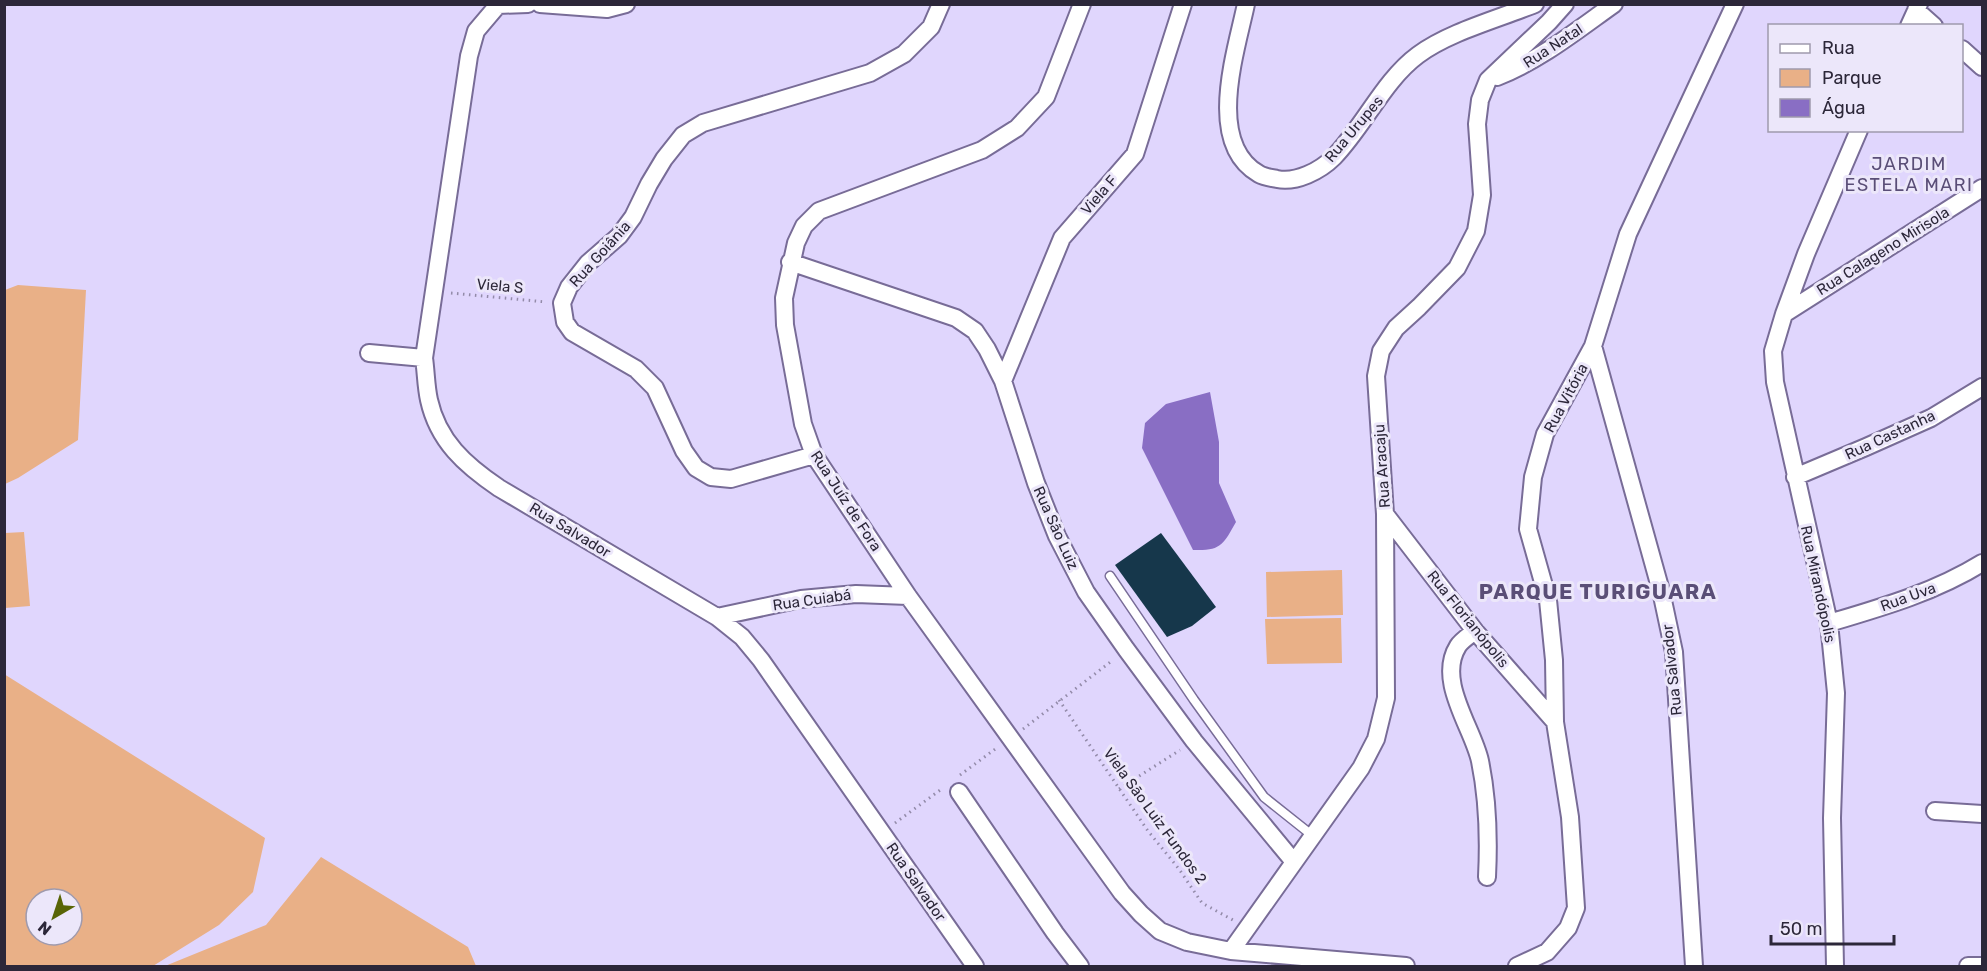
<svg xmlns="http://www.w3.org/2000/svg" width="1987" height="971" viewBox="0 0 1987 971" font-family="Rubik,sans-serif">
<rect width="100%" height="100%" fill="#e0d6fd"/>
<!-- green -->
<path fill="#e9b087" fill-rule="evenodd" d="M18,285L86,290L78,440L18,478L5,484V290Z
M24,532L30,606L5,608V533Z
M1342,570L1343,615L1267,617L1266,572Z
M1341,618L1342,663L1267,664L1265,619Z
M4,674L265,838L253,892L219,925L153,966H5ZM36,899H72V935H36Z
M321,857L468,947L476,966H165L266,925Z"/>
<!-- water -->
<path fill="#896ec4" d="M1210,392L1219,442V483L1236,522C1223,545 1221,551 1193,550L1142,448L1145,423L1166,404Z"/>
<!-- building -->
<path fill="#16374b" d="M1161,533L1216,607L1192,626L1167,637L1115,565Z"/>
<g fill="none" stroke-linecap="round" stroke-linejoin="round">
<!-- lane casing -->
<g stroke="#786c97" stroke-width="11">
<path id="lane" d="M1110,576L1194,700L1264,797L1313,836"/>
</g>
<!-- street casing -->
<g stroke="#786c97" stroke-width="20">
<path id="street" d="M540,4L607,9L626,4
M1082,4L1046,97L1017,128L982,150L819,211L804,226L796,243L784,298L785,325L803,424L814,455L908,596L1122,893L1141,914L1160,931L1187,942L1231,951L1406,966
M1246,4C1236,52 1205,143 1259,174C1264,177 1272,178 1277,179C1296,183 1320,171 1334,157C1364,126 1384,80 1418,55C1449,32 1498,19 1535,4
M498,5L476,31L469,56L424,358C426,372 426,387 429,400C438,441 465,465 499,488L717,617L742,637L761,660L975,966
M498,5L528,4
M1916,10L1934,26
M1909,26L1919,4
M1962,49L1982,67
M1497,77C1540,60 1576,31 1614,4
M790,262L956,318L975,331L987,349L1003,381L1036,483L1057,536L1086,592L1126,649L1194,741L1294,862
M1784,314L1982,188
M1593,346L1661,591L1674,652L1694,966
M369,353L424,358
M1003,381L1062,238L1135,154L1183,4
M814,455L731,479L711,477L696,468L684,451L655,388L636,369L572,332L565,322L562,303L569,287L588,263L619,236L633,217L649,184L664,159L683,135L703,123L870,73L904,54L931,27L941,4
M1795,477L1866,447L1931,418L1982,387
M1385,514L1475,631L1555,722
M717,617L801,599L856,594L908,596
M1829,623C1883,607 1935,592 1982,563
M1475,631C1470,635 1461,641 1458,646C1436,681 1473,728 1480,761C1488,800 1489,837 1487,877
M959,792L1055,933L1080,966
M1935,811L1982,814
M1231,951L1361,768L1376,739L1386,698L1385,514L1376,376L1381,351L1396,328L1419,307L1457,268L1476,231L1482,195L1477,124L1480,100L1488,80L1549,22L1565,4
M1517,966L1547,952L1568,928L1576,908L1570,817L1555,722L1554,660L1548,600L1528,529L1533,477L1545,434L1593,346L1628,234L1735,4
M1835,966L1832,818L1836,693L1829,623L1775,382L1773,351L1784,314L1806,254L1859,130
M1968,966H1982"/>
</g>
<!-- path -->
<path stroke="#938ba9" stroke-width="3" stroke-dasharray="1.5 4.5" stroke-linecap="butt" d="M451,293L546,302
M1059,700L1148,831L1179,869L1202,903L1233,920
M1023,729L1113,660
M960,775L998,747
M1119,789L1180,750
M895,823L943,788"/>
<!-- lane -->
<use href="#lane" stroke="#fff" stroke-width="8"/>
<!-- street -->
<use href="#street" stroke="#fff" stroke-width="16"/>
</g>
<g text-anchor="middle" stroke-width="6" stroke-linejoin="round" paint-order="stroke">
<!-- street labels -->
<g font-size="15" fill="#2c2739" stroke="#ece7fa">
<text transform="translate(1553 46) rotate(-33)" y="5">Rua Natal</text>
<text transform="translate(1354 129) rotate(-50)" y="5">Rua Urupes</text>
<text transform="translate(1099 195) rotate(-49)" y="5">Viela F</text>
<text transform="translate(1883 251) rotate(-32)" y="5">Rua Calageno Mirisola</text>
<text transform="translate(600 254) rotate(-48)" y="5">Rua Goiânia</text>
<text transform="translate(500 286) rotate(5)" y="5">Viela S</text>
<text transform="translate(1566 398) rotate(-62)" y="5">Rua Vitória</text>
<text transform="translate(1890 435) rotate(-25)" y="5">Rua Castanha</text>
<text transform="translate(1382 466) rotate(-94)" y="5">Rua Aracaju</text>
<text transform="translate(846 501) rotate(57)" y="5">Rua Juíz de Fora</text>
<text transform="translate(1056 528) rotate(66)" y="5">Rua São Luiz</text>
<text transform="translate(570 530) rotate(31)" y="5">Rua Salvador</text>
<text transform="translate(1818 584) rotate(78)" y="5">Rua Mirandópolis</text>
<text transform="translate(1908 597) rotate(-20)" y="5">Rua Uva</text>
<text transform="translate(812 600) rotate(-8)" y="5">Rua Cuiabá</text>
<text transform="translate(1468 619) rotate(51)" y="5">Rua Florianópolis</text>
<text transform="translate(1672 670) rotate(-96)" y="5">Rua Salvador</text>
<text transform="translate(1155 816) rotate(54)" y="5">Viela São Luiz Fundos 2</text>
<text transform="translate(916 882) rotate(55)" y="5">Rua Salvador</text>
</g>
<!-- quarter labels -->
<g font-size="18" letter-spacing="1.5" fill="#5a4e77" stroke="#ece7fa">
<text x="1909" y="170">JARDIM<tspan x="1909" dy="21">ESTELA MARI</tspan></text>
</g>
<!-- district labels -->
<g font-size="21" font-weight="bold" letter-spacing="1.5" fill="#5a4e77" stroke="#ece7fa">
<text x="1598" y="599">PARQUE TURIGUARA</text>
</g>
</g>
<!-- border -->
<rect width="1987" height="971" fill="none" stroke="#2c2739" stroke-width="12"/>
<!-- legend -->
<rect x="1768" y="24" width="195" height="108" fill="#ece7fa" stroke="#9f9aad" stroke-width="1.5"/>
<rect x="1780" y="44" width="30" height="9" fill="#ffffff" stroke="#9f9aad" stroke-width="1.5"/>
<text x="1822" y="54" font-size="18" fill="#2c2739">Rua</text>
<rect x="1780" y="69" width="30" height="18" fill="#e9b087" stroke="#9f9aad" stroke-width="1.5"/>
<text x="1822" y="84" font-size="18" fill="#2c2739">Parque</text>
<rect x="1780" y="99" width="30" height="18" fill="#896ec4" stroke="#9f9aad" stroke-width="1.5"/>
<text x="1822" y="114" font-size="18" fill="#2c2739">Água</text>
<!-- north arrow -->
<g transform="translate(54 917) rotate(219)"><circle r="28" fill="#ece7fa" stroke="#9f9aad" stroke-width="1.5"/>
<path d="M0-4.5L10 22L0 15L-10 22Z" fill="#596506"/>
<text y="-9" font-size="16" font-weight="bold" text-anchor="middle" fill="#2c2739">N</text>
</g>
<!-- scale -->
<path d="M1771 935v9h123v-9" fill="none" stroke="#2c2739" stroke-width="3"/>
<text x="1780" y="935" font-size="18" fill="#2c2739" stroke="#ece7fa" stroke-width="4.5" paint-order="stroke">50 m</text>
</svg>
